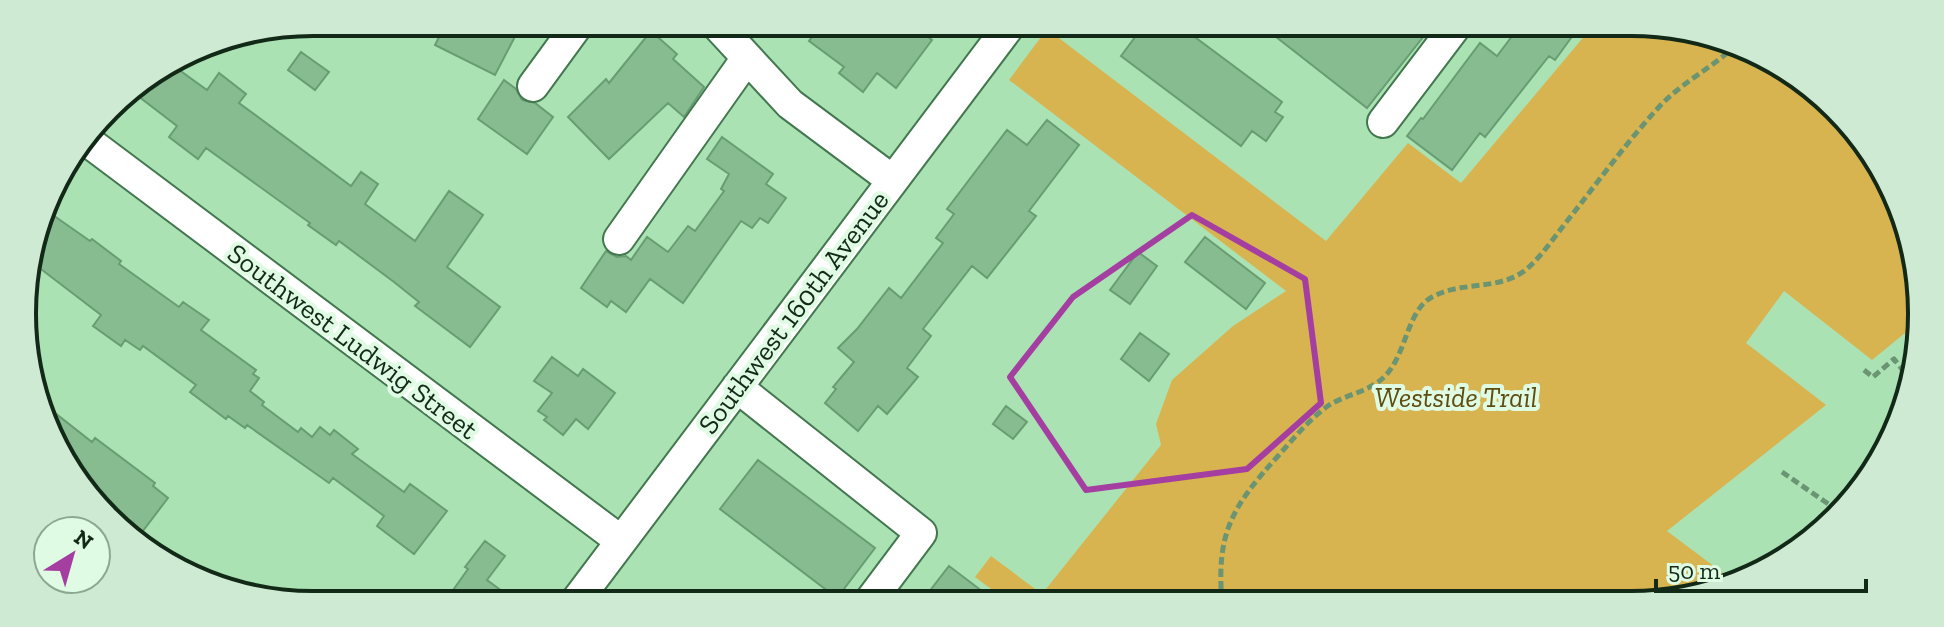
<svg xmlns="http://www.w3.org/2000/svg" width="1944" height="627" viewBox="0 0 1944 627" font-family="'Zilla Slab',serif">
<rect width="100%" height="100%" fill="#aae2b4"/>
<!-- green -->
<path fill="#d8b450" d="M1592,27L1688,28L1793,71L1873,152L1916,257V324L1872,360L1784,291L1746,343L1826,405L1667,531L1735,582L1669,602L1007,601L975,577L991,556L1042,594L1161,445L1156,424L1172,380L1233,326L1286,291L1009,80L1047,29L1326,241L1408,143L1461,183Z"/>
<!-- building -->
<path fill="#86bc90" stroke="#689d72" stroke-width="2" d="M446,23H522L495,75L435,45Z
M821,24H911L932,40L896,88L877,73L863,92L839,73L844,67L809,41Z
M1144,25L1180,26L1282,102L1275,112L1283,117L1266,141L1252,131L1241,146L1121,56Z
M1262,26H1327L1431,27L1367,108Z
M1519,27H1579L1555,60L1549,56L1485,137L1480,133L1452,170L1407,136L1421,118L1423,119L1480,43L1497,56Z
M651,31L677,54L673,59L704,87L684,117L668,103L609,159L568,117L606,79L609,83Z
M301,52L329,72L315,90L288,70Z
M171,64L207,90L219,73L246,94L239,103L351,186L361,172L378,184L365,204L415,241L449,191L483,215L447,267L500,307L470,347L415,306L419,302L394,282L339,241L336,245L308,225L310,223L206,148L198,159L169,137L177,126L138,96L153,74Z
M504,80L516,89L522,100L535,103L553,117L527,154L478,119Z
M1047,120L1079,145L1029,211L1036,216L987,278L972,266L923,329L931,336L907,368L918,377L887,414L878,406L858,431L825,403L836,389L833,387L854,362L838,348L857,329L889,288L901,298L943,243L936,238L954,214L947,209L1007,130L1027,145Z
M722,137L773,174L766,184L786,198L768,223L760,218L752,228L741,221L683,303L650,279L626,312L611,301L607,307L581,288L606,251L617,257L626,256L631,260L647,237L668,252L688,226L695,231L724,191L721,189L729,174L707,159Z
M50,213L90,241L92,239L121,261L119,264L179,307L183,302L209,320L201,330L256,370L253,374L259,378L250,391L264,402L262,405L298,432L301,428L312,437L320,427L330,435L334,430L358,449L352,454L404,492L410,484L447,511L414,554L377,526L384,516L333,478L329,483L247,425L245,428L228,416L226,419L190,392L196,385L143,346L140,350L125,340L121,346L93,326L101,315L29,260L39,227Z
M1205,237L1265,283L1246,309L1185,262Z
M1138,252L1157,266L1130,304L1110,290Z
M1140,333L1169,354L1149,381L1121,359Z
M552,357L578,376L583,369L615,393L588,429L576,419L563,435L544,420L547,417L538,411L552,393L534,381Z
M36,398L92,442L95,438L155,483L153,486L168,498L136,540L71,476Z
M1006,406L1027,422L1013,439L993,424Z
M758,460L875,548L837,598L720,509Z
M485,541L505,556L487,580L514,600H446L468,569L465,567Z
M949,566L995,601H922Z"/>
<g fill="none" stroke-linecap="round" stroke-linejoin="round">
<!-- minor casing -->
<g stroke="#43774e" stroke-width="34">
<path id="minor" d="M716,24L790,104L892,180
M533,86L579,23
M1383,122L1455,27
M86,140L621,541
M619,239L747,58
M737,387L921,533L870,601
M577,600L1010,25"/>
</g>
<!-- path -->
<path stroke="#6a9472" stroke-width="5" stroke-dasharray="8 4" stroke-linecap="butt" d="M1864,370L1873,377L1894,359L1912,382
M1782,472L1840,512
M1801,547L1829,525
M1222,601C1216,532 1233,506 1278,456C1293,439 1307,422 1325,408C1342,395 1367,393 1383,378C1407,356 1406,311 1432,297C1463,280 1502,292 1529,267C1542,255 1553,239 1564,225C1595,186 1625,144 1659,107C1681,83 1710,69 1734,47"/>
<!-- minor -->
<use href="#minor" stroke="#fff" stroke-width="30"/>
</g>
<!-- marked area -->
<path fill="none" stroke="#a53ea1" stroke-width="6" stroke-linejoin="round" d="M1192,215L1305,279L1321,403L1247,469L1086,490L1010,377L1073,297Z"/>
<g text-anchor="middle" stroke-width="8" stroke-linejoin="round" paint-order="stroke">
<!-- street labels -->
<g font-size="28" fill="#132918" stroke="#dffbe3">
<text transform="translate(793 312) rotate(-53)" y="10">Southwest 160th Avenue</text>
<text transform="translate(353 341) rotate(37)" y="10">Southwest Ludwig Street</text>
</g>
<!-- park labels -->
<g font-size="28" font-style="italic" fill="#5f4c11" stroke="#dffbe3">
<text x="1456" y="407">Westside Trail</text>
</g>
</g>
<!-- crop -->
<path d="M0 0H1944V627H0ZM313 36H1631A277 277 0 0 1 1908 313V314A277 277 0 0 1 1631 591H313A277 277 0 0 1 36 314V313A277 277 0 0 1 313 36Z" fill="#cfead3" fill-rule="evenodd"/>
<path fill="none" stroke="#132918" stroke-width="4" d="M313 36H1631A277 277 0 0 1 1908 313V314A277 277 0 0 1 1631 591H313A277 277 0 0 1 36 314V313A277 277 0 0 1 313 36Z"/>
<!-- north arrow -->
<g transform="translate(72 555) rotate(37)"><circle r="38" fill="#dffbe3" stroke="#8da792" stroke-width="2"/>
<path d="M0-6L14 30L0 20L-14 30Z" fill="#a53ea1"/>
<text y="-12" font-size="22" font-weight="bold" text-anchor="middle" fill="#132918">N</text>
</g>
<!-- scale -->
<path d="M1656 579v12h210v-12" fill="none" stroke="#132918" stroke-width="4"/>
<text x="1668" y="579" font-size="24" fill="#132918" stroke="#dffbe3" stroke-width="6" paint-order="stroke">50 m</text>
</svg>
